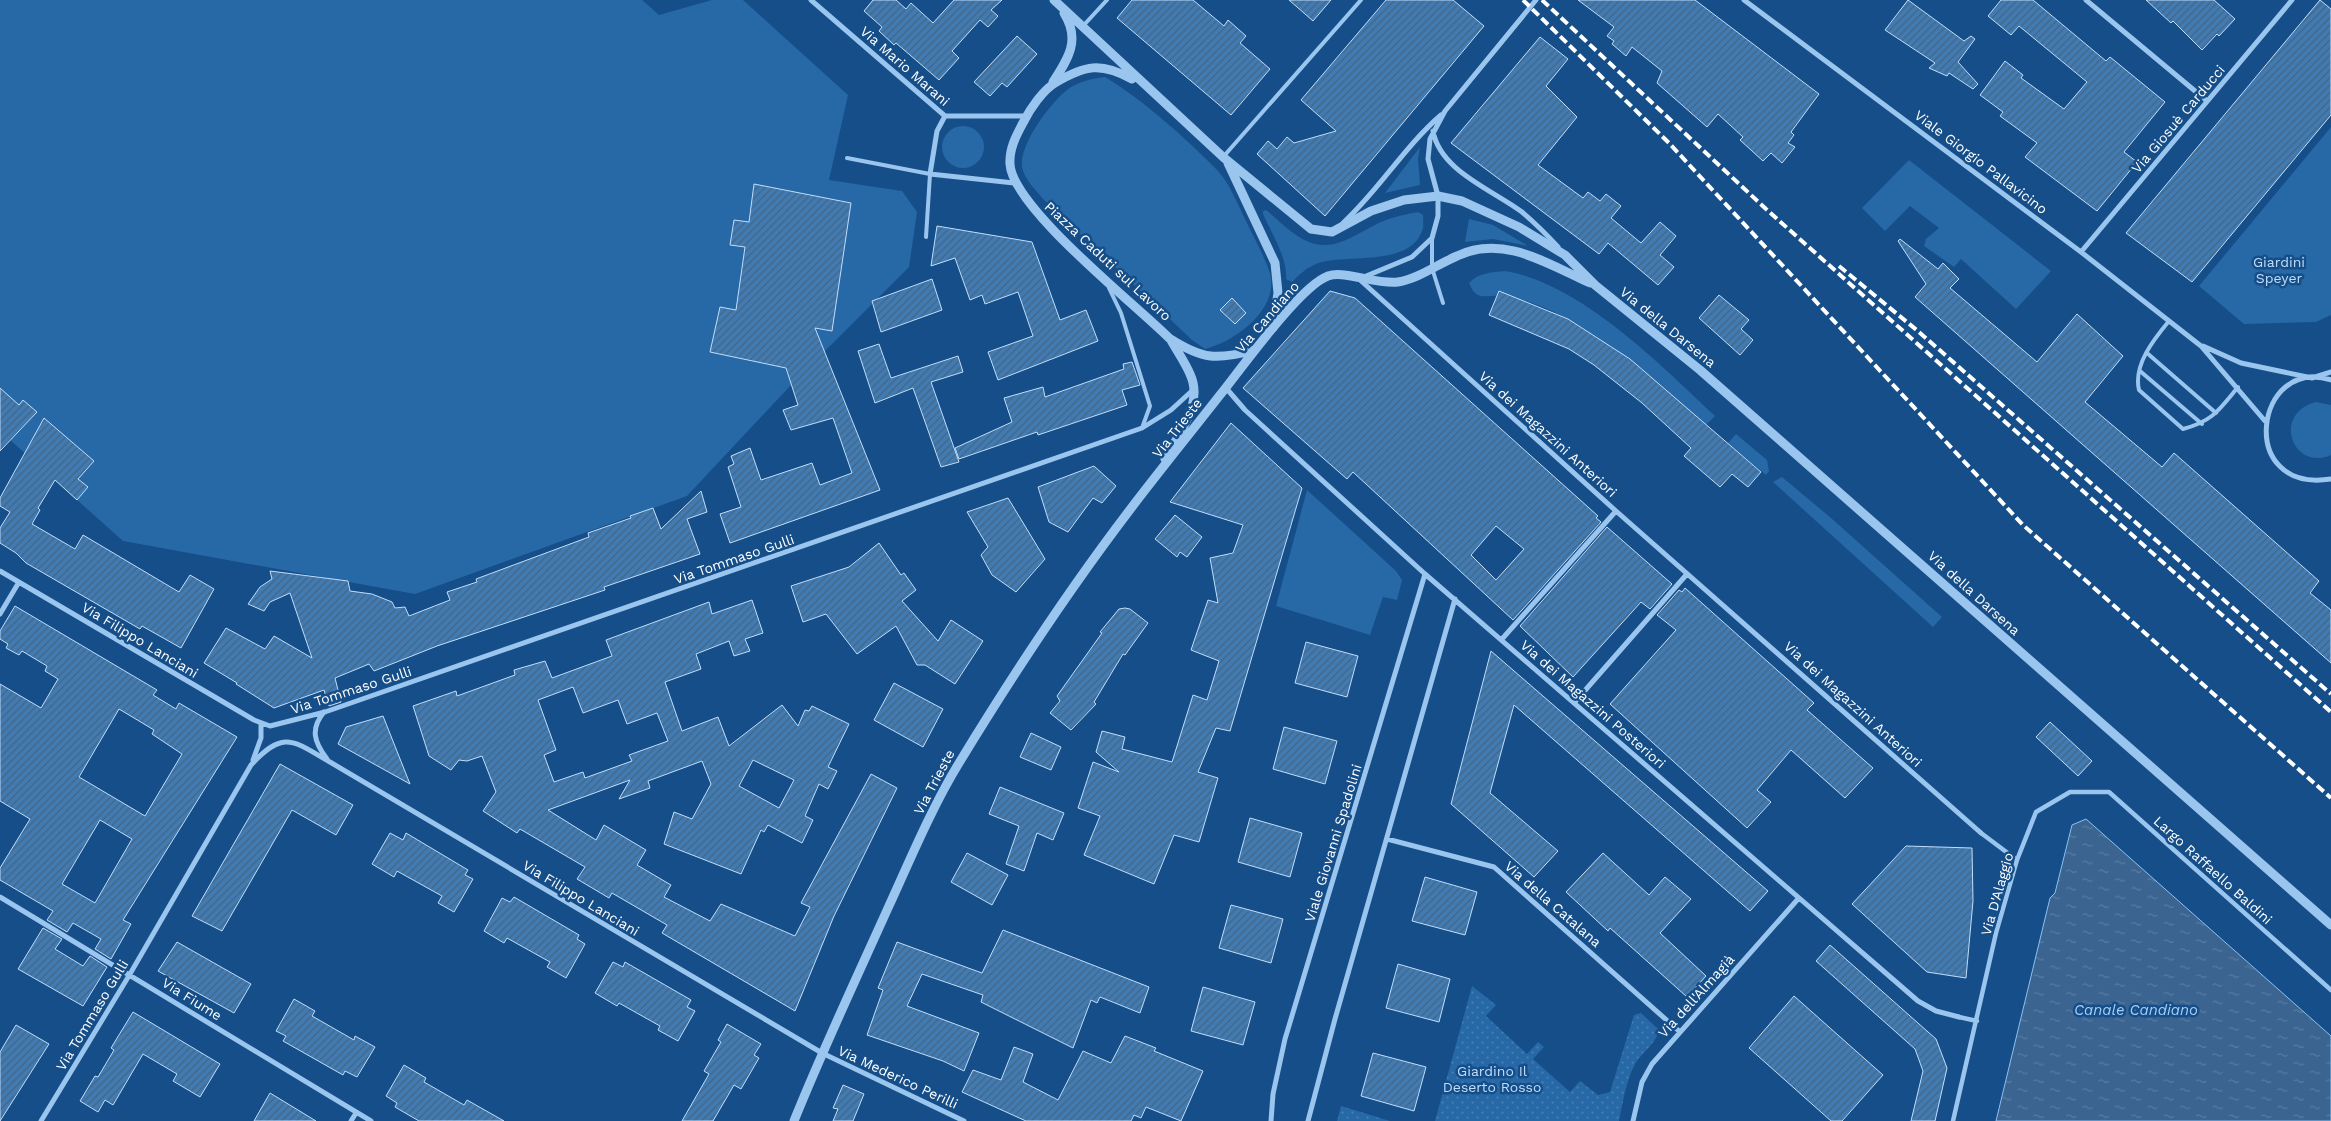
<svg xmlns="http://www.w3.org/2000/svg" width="2331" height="1121" viewBox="0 0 2331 1121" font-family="'Work Sans',sans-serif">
<defs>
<pattern id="garden-dots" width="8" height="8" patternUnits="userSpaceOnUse" patternTransform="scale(1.25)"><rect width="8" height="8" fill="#2768a7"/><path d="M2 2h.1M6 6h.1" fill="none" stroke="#477fb4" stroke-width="1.8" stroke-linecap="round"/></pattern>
<pattern id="water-ripples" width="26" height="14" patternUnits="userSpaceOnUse" patternTransform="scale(1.25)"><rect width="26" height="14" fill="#3b6590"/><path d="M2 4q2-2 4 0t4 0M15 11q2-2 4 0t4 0" fill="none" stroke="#587ca1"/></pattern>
<pattern id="building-hatch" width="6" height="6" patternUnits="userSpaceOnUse" patternTransform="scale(1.25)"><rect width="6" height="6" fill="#417bb3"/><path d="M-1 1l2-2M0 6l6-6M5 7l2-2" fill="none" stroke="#466480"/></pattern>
</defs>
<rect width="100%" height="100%" fill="#154e88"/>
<!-- green -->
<path fill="#2768a7" d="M0,0H642L659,15L712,0H743L848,95L829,180L902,191L917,212L909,267L792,384L687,496L415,594L123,541L0,431Z
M1105,77C1141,98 1189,141 1218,171C1230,184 1238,205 1246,221C1254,238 1264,255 1270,273C1280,309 1235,342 1205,349L1192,340L1043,199C1036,190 1024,179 1022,167C1019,144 1051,102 1068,89C1080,81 1091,79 1105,77Z
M942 147a21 21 0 1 1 42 0a21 21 0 1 1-42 0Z
M2331,127V315L2316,322L2244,324L2199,286Z
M1420,147L1418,159L1420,185L1385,193Z
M1909,160L2051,271L2016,309L1961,259L1954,267L1924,246L1926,239L1939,228L1910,206L1885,231L1862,208Z
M1266,210C1276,218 1285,228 1296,235C1329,258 1351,236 1381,222C1393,217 1405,214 1418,212L1423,215C1423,220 1424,227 1422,231C1409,268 1343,253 1316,264C1306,268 1299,275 1292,282L1286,279C1288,259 1271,232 1263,214V211Z
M1469,219L1493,225L1528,246L1493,239L1465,242Z
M1505,271C1580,283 1661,365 1715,416L1706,425C1657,383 1610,340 1552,311C1537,304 1517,297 1500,296C1492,295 1485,298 1478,295C1473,293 1471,287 1469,283C1478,273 1492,272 1505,271Z
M2316,402L2331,405V455C2293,472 2271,414 2316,402Z
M1736,434L1767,460L1769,471L1766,475L1728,443Z
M1782,477L1831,518L1942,617L1933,627L1773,482Z
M1307,490L1396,571L1402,580L1397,600L1383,597L1370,635L1276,606Z"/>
<!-- garden -->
<path fill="url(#garden-dots)" d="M1472,986L1496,1005L1486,1016L1527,1054L1538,1042L1544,1047L1533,1059L1570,1092L1580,1081L1598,1095L1610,1092L1634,1015L1641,1013L1658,1029C1659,1042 1641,1053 1635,1064C1626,1081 1623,1102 1619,1121H1435Z
M1341,1106L1390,1121H1337Z"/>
<!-- water -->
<path fill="url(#water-ripples)" stroke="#8cc1f2" d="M2086,819L2331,1036V1121H1996L2050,898L2055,893L2072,825Z"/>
<!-- building -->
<path fill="url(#building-hatch)" stroke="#c0defb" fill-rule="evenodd" d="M873,0H896L906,9L911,3L933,23L954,0H1002L991,10L998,16L988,27L980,20L952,51L959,58L939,80L896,43L894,45L879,31L882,27L864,11Z
M1132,0H1193L1224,26L1228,20L1246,36L1240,43L1270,69L1231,115L1117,18Z
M1289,0H1331L1313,21Z
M1386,0H1453L1484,26L1325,216L1257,154L1268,141L1277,149L1287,137L1294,143L1336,131L1301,100Z
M1578,0H1695L1819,94L1791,132L1794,135L1788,143L1795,147L1782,163L1771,153L1763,161L1740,140L1743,137L1718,114L1707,127L1657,83L1662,71L1632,47L1626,56L1612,44L1614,41L1607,36L1614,27Z
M1908,0L1964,41L1971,36L1975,39L1958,62L1978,84L1973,89L1949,73L1947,76L1929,68L1935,63L1885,30Z
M2001,0H2033L2106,61L2110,57L2165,102L2124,152L2137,162L2097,211L2025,157L2037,143L2000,116L2003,112L1980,95L2005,61L2023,75L2021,78L2064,109L2087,82L2019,26L2011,35L1988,16Z
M2146,0H2214L2235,19L2219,36L2217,34L2202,50L2173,21L2171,23Z
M2320,0L2331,9V115L2192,282L2126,233Z
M1017,36L1037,54L1007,87L1002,83L990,96L974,82Z
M1540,37L1568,59L1546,86L1577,117L1538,165L1583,198L1588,192L1600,201L1606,194L1621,206L1611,218L1641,243L1660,222L1676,236L1660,255L1674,267L1658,285L1608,243L1599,254L1451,143Z
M754,184L851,203L832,331L815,328L880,490L730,543L720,514L741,507L728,467L734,464L731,456L750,448L761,480L812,463L820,485L852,473L833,418L791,430L783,410L798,405L786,368L710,352L720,307L736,310L745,247L730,245L734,220L749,222Z
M937,226L1032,242L1060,320L1086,310L1098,341L998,380L988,352L1033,336L1018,292L985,304L982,295L970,300L955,258L931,266Z
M1900,239L1938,269L1943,263L1959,279L1950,288L2037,362L2077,314L2123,356L2085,402L2162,467L2174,453L2319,581L2310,593L2331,610V663L1915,297L1926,284L1898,241Z
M932,279L942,310L881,332L872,301Z
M1330,291L1355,298L1598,516L1596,518L1601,522L1513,620L1353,472L1347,479L1243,388ZM1496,526L1524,549L1496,580L1471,555Z
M1499,291L1568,319L1630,359L1761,472L1748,487L1732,474L1720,487L1684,456L1691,448L1642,403L1594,365L1569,349L1489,315Z
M1719,295L1749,320L1741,329L1753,340L1740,355L1699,318Z
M1232,298L1246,313L1235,324L1220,310Z
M879,344L891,378L958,356L963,372L931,382L959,462L941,467L913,388L875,403L858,351Z
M1132,362L1140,385L1122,390L1127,405L1038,435L1037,432L959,459L955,448L1012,422L1004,398L1043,387L1045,397L1124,369L1123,364Z
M0,388L19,405L23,400L37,412L0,451Z
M44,418L94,461L78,479L88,487L77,500L55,480L38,508L40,510L32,524L75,549L83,535L179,592L190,575L214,589L181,648L142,626L140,629L26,563L16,553L0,543V528L10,512L0,506V498Z
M1231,423L1302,488L1230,731L1216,728L1198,772L1218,778L1199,842L1174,835L1154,884L1084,855L1100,816L1078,808L1093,762L1119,772L1096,752L1102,731L1125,737L1122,749L1172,762L1193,695L1207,700L1219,661L1191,650L1208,600L1218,603L1210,558L1233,553L1243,525L1170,502Z
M1094,466L1116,486L1102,503L1093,498L1068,532L1049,522L1038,487Z
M701,491L707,512L687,519L700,554L604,587L605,590L437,646L374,671L369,664L335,678L341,702L329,706L324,690L274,708L236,684L237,683L204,663L226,628L265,649L274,636L312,658L290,593L270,602L264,611L248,604L260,587L272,579L270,571L348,581L350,591L372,594L392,602L395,608L405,607L409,616L450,600L447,592L477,582L476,579L589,537L588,533L631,518L630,516L653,508L661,529Z
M1008,498L1045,559L1016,592L992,575L981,555L988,547L967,512Z
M1175,515L1202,537L1187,557L1180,552L1177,557L1155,539Z
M1607,527L1672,584L1650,609L1641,602L1573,677L1520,626Z
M879,543L901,575L904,573L916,590L902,601L938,641L951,620L983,641L955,684L925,665H917L896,626L857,654L826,614L803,622L791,586L849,567Z
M1685,588L1814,703L1807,710L1873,768L1845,798L1791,750L1757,790L1771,802L1747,828L1610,704L1676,630L1657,615L1679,590L1682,592Z
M752,600L763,633L745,639L750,651L734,656L729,641L696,654L701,669L665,682L682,731L718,717L729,746L782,705L798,726L805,710L809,711L812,706L849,724L828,767L837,771L828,789L819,784L805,816L813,820L802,843L768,825L764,832L761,830L741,874L664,844L674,812L692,819L711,784L702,761L648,781L650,788L619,799L630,780L548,810L596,840L604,825L646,850L637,865L671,885L664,897L710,921L721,904L795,936L810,907L801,903L871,774L897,788L834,916L795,1011L662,933L667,925L612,893L609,898L577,879L585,867L520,829L517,833L483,811L496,792L482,756L467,761L459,760L451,770L429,756L413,706L456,691L457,696L515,675L514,670L545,661L552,678L612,656L606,640L709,602L712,614ZM573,687L583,713L618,700L627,724L657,713L668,741L629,755L632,761L585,778L583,772L554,782L544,755L556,750L538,700ZM753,760L794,780L779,808L739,786Z
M15,606L157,690L153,695L176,709L179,703L237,737L123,920L131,924L111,959L95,949L101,939L73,923L67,932L47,920L53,911L0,880V868L30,819L0,801V684L41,708L58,679L45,671L47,666L22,651L19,655L6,648L8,644L0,639V631ZM119,709L154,730L152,734L182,754L145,816L79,777ZM100,820L132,839L95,903L62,884Z
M1125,608L1130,609L1148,623L1125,655L1123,654L1094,702L1096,704L1071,730L1050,713L1060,701L1057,696L1102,633L1100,632L1119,609Z
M1306,642L1358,656L1347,697L1295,683Z
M1491,651L1768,891L1750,911L1514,705L1490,793L1558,851L1534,877L1451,804Z
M894,683L943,709L923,747L874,720Z
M383,716L410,784L338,744L346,727Z
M2050,722L2092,761L2078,776L2036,737Z
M1284,727L1337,741L1325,784L1273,769Z
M1031,733L1061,747L1051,770L1020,757Z
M280,764L353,805L336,835L292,810L222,931L192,916Z
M1000,787L1064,813L1053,840L1037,833L1024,871L1006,864L1019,826L989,814Z
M1250,818L1302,833L1290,877L1238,862Z
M390,833L403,840L406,833L468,870L465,875L473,879L454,912L438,903L442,896L397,871L394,877L372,864Z
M1906,846L1972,848L1973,901L1966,978L1927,972L1852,904Z
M967,853L1008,875L992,905L951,882Z
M1603,853L1649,895L1665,877L1691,899L1660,933L1706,976L1687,997L1610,928L1608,931L1566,892Z
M1425,877L1477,892L1465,935L1412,921Z
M514,897L579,935L577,939L585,944L566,978L547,967L550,962L507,938L504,943L484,931L502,898L510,902Z
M1231,905L1283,919L1271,963L1219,948Z
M43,928L62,939L55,949L83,966L90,956L107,967L83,1006L18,969Z
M1003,930L1149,987L1140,1013L1100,997L1097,1003L1091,1000L1073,1048L981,1002L983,995L922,974L907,1006L979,1033L964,1071L943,1061L867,1035L883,990L878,988L897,942L982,973Z
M177,942L251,984L234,1013L158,971Z
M1830,945L1936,1039L1947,1068L1935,1121H1911L1923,1071L1915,1049L1816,961Z
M613,962L623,967L625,962L691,1000L687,1007L695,1011L678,1041L658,1030L660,1026L619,1003L617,1006L595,993Z
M1398,964L1450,979L1439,1022L1386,1008Z
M1203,987L1255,1002L1243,1045L1191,1031Z
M1794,996L1883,1075L1842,1121H1831L1749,1048Z
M294,999L315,1011L312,1016L354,1040L355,1036L375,1047L357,1077L345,1071L343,1075L283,1041L286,1036L276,1031Z
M133,1012L220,1064L200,1097L173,1081L177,1074L143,1054L113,1105L105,1100L98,1112L80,1101L95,1076L98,1077L114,1050L111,1048Z
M727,1024L761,1044L754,1055L759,1058L741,1089L734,1085L713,1121H682L709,1074L704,1071L721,1042L718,1040Z
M16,1025L49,1044L0,1121V1052Z
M1125,1036L1156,1048L1154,1051L1203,1071L1181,1121L1146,1107L1141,1118L1134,1115L1131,1121H1026L962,1092L973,1070L1001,1080L1014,1047L1033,1054L1023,1082L1058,1100L1083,1051L1111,1063Z
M1373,1053L1426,1067L1414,1111L1361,1096Z
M404,1065L426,1078L424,1082L464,1105L467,1100L504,1121H419L395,1107L397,1103L386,1096Z
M843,1085L864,1094L853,1121H833L838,1109L833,1108Z
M270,1093L316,1121H254Z"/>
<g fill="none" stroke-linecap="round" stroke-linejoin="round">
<!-- service -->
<path stroke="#9ac5ef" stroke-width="4" d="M1083,26L1107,0
M1224,156L1361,0
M847,158L930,174L926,237
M1432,238V268L1443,303
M1109,288L1121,313L1150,406L1142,428
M2169,321C2154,339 2133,365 2139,390L2183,429C2213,421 2219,410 2238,387
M2147,353L2216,413
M2140,371L2202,424"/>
<!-- pedestrian -->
<path stroke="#9ac5ef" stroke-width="4.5" d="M1981,833L2017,860
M1959,1017L1977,1021
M1953,1121L1996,933L2017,860L2036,812L2070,792H2109L2331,990"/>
<!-- minor -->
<path stroke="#9ac5ef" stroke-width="5" d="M811,0L945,116H1026
M1536,0L1445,111L1430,139L1428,159L1438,196V216L1432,238L1412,257L1359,279L1616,511L1981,833
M1744,0L2081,252L2201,346L2265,421
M2086,0L2207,101
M945,116L937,131L930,174L1014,183
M1433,131C1440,171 1493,190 1522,212C1535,223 1547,235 1558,247
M1343,223C1379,190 1404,147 1441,115
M2081,252L2292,0
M2203,346L2241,363L2312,378L2331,372
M2331,380C2255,355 2235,494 2331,479
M1226,388L1245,410L1425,574L1918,1001L1936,1011L1959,1017
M0,571L254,720L270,726L325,712L1142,428L1171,410L1194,389
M0,614L19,582
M1502,639L1616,511
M1574,703L1687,574
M324,712C310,729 314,742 327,759
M253,760L261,738V724
M1387,839L1494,867L1680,1032
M0,897L371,1121
M41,1121L130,974L251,765C284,729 293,741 330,762L822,1053L964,1121
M351,1121L356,1113
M1271,1121L1273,1094L1285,1039L1425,574
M1308,1121L1335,1019L1455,599
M1633,1121L1642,1082L1652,1064L1798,899"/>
<!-- tertiary -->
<path stroke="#9ac5ef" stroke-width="9" d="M1054,0L1223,157L1311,229L1332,232L1371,211L1404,200L1438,196L1462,201L1519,227L1565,255L1595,285L1700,370L2331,925
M1132,79C1101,62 1085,65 1055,83C1043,90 1030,109 1024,121C1017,134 1009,148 1010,164C1012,207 1135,304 1169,338C1203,360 1217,360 1255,350
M1053,82C1068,59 1081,40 1064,13
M1228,163L1275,263L1278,293L1273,328
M1165,459C1179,433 1204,404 1190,374C1185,362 1177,351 1171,340
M794,1121C823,1049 856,979 888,908C910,860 931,809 959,763C1012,676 1070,588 1132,507C1161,469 1191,432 1220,395C1241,369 1300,286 1328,276C1345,270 1377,285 1398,282C1418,279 1438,264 1457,256C1503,234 1548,264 1590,283"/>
<!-- rail -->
<path stroke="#fff" stroke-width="4" stroke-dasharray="9 4" stroke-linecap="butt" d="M1523,0L1669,143L2023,525L2331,798
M1542,0L1766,209L2331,712
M1839,266L1919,332L2331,694"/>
</g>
<g text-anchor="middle" stroke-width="5" stroke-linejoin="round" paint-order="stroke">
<!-- street labels -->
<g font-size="14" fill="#fff" stroke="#154e88">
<text transform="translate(905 66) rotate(41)" y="5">Via Mario Marani</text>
<text transform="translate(2178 119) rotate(-50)" y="5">Via Giosuè Carducci</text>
<text transform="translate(1981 162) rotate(37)" y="5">Viale Giorgio Pallavicino</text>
<text transform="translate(1108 261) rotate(43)" y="5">Piazza Caduti sul Lavoro</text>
<text transform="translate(1267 317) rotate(-49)" y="5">Via Candiano</text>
<text transform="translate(1668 327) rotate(39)" y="5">Via della Darsena</text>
<text transform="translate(1177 428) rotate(-52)" y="5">Via Trieste</text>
<text transform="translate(1548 434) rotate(42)" y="5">Via dei Magazzini Anteriori</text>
<text transform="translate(734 559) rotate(-19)" y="5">Via Tommaso Gulli</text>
<text transform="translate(1974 593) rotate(42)" y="5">Via della Darsena</text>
<text transform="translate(140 640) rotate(31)" y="5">Via Filippo Lanciani</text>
<text transform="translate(351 690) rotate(-18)" y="5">Via Tommaso Gulli</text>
<text transform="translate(1593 704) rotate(41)" y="5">Via dei Magazzini Posteriori</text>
<text transform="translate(1853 704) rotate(42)" y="5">Via dei Magazzini Anteriori</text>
<text transform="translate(934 782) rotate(-62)" y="5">Via Trieste</text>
<text transform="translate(1333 843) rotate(-73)" y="5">Viale Giovanni Spadolini</text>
<text transform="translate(2213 870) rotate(42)" y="5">Largo Raffaello Baldini</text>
<text transform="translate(1997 894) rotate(-74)" y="5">Via D'Alaggio</text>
<text transform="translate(581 898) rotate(31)" y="5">Via Filippo Lanciani</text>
<text transform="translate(1553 904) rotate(41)" y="5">Via della Catalana</text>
<text transform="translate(1696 996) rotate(-48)" y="5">Via dell'Almagià</text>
<text transform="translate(192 999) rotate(32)" y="5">Via Fiume</text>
<text transform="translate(92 1015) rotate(-59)" y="5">Via Tommaso Gulli</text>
<text transform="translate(898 1077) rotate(25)" y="5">Via Mederico Perilli</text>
</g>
<!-- park labels -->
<g font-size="14" fill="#c0defb" stroke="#154e88">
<text x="2279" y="267">Giardini<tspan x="2279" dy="16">Speyer</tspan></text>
<text x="1492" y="1076">Giardino Il<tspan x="1492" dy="16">Deserto Rosso</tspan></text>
</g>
<!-- water labels -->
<g font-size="15" font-style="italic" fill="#a6cff6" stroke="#154e88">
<text x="2136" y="1015">Canale Candiano</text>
</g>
</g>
</svg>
